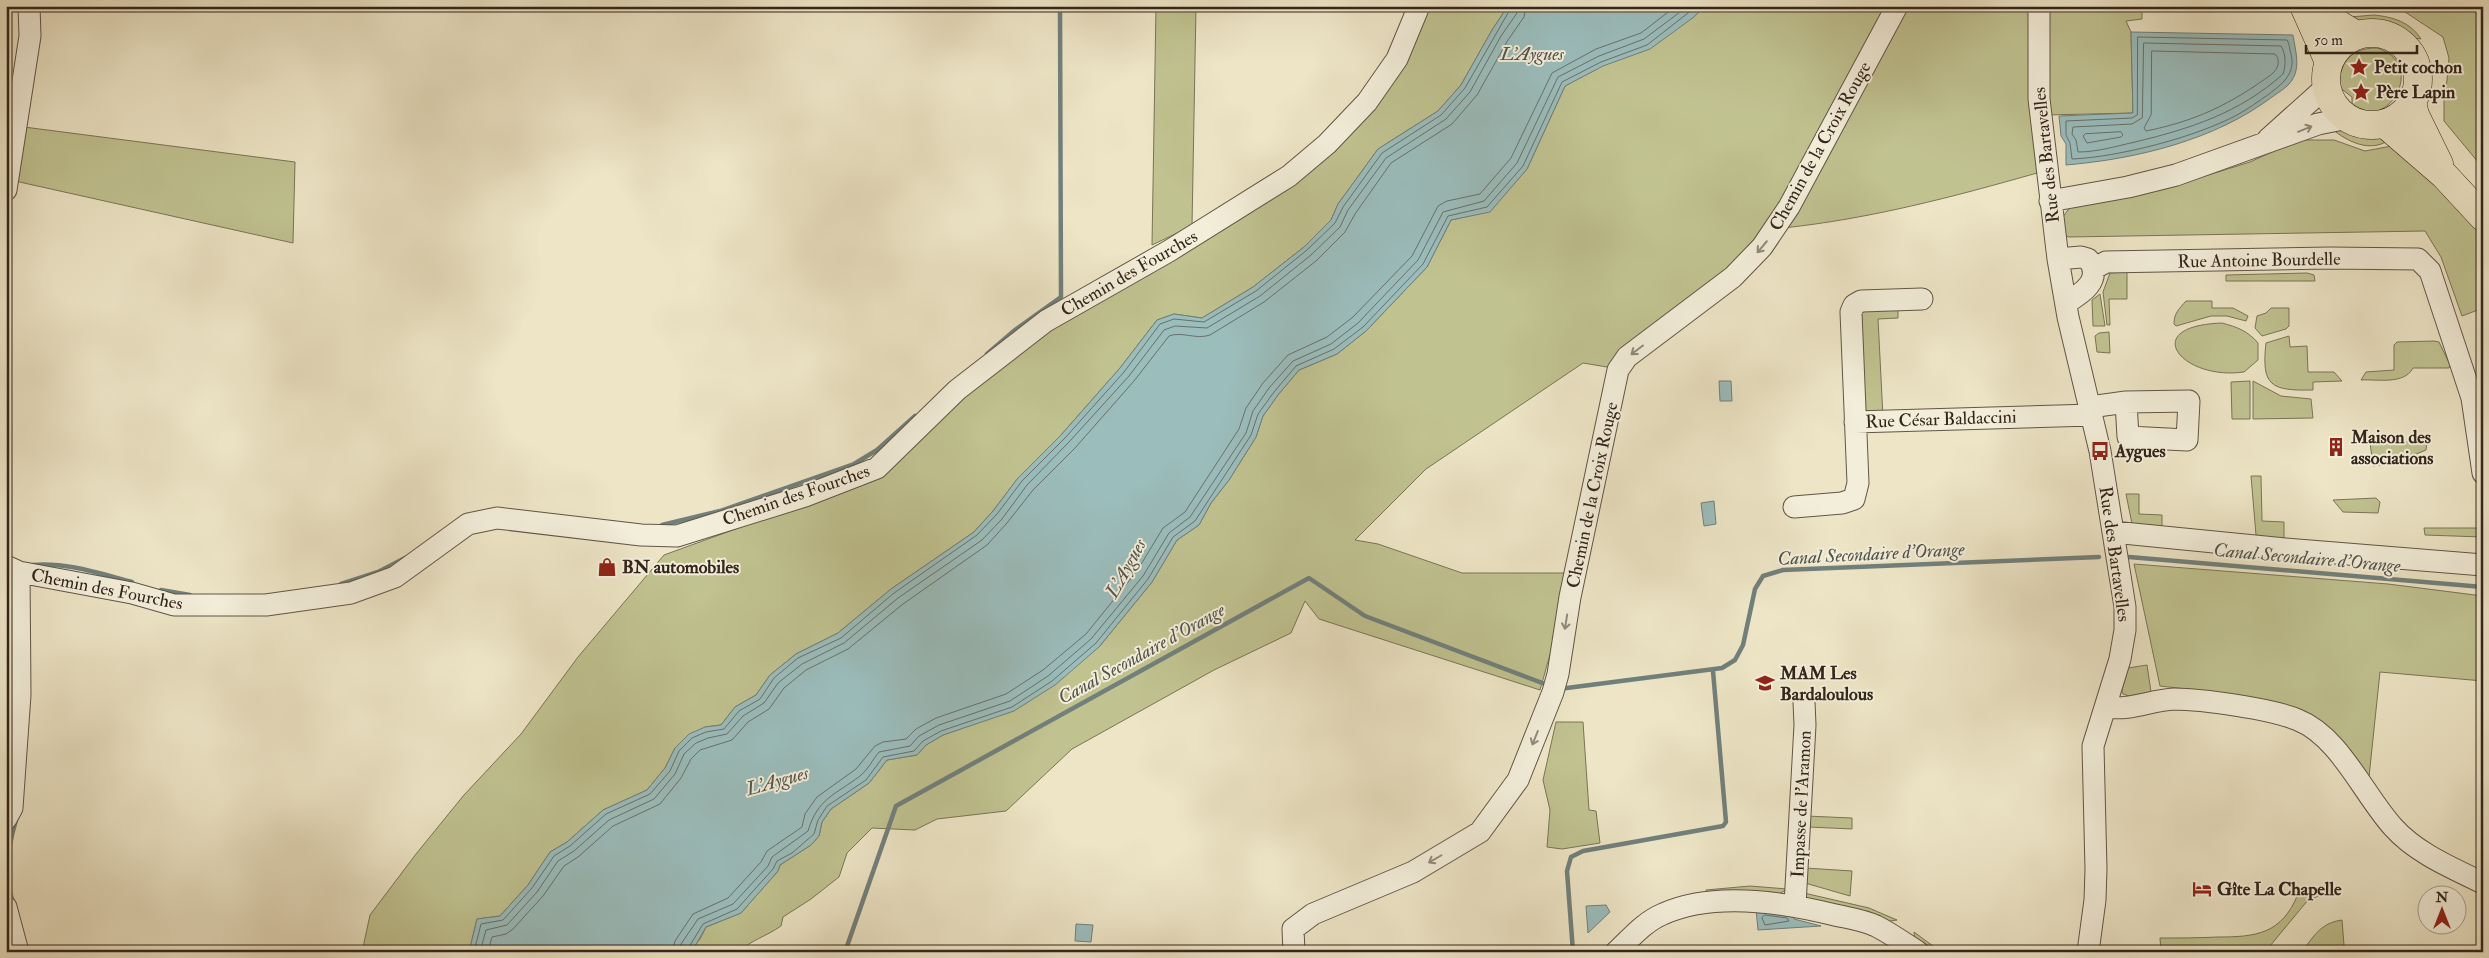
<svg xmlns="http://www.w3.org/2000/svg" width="2489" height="958" viewBox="0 0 2489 958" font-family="'IM FELL Double Pica',serif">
<rect width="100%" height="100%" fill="#ede5c6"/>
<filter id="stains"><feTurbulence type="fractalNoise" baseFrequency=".004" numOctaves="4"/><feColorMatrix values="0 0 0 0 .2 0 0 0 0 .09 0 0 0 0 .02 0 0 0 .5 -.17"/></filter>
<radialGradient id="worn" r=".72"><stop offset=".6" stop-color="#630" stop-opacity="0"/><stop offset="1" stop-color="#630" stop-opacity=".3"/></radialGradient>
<!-- green -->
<path fill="#c0c290" stroke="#7a7456" d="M1156,6H1196L1192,226L1152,245Z
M1423,6H1508L1492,30L1461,85L1438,111L1378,149L1338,204L1331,220L1304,247L1253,287L1202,318L1174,314L1157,320L1120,368L1061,435L1018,478L993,511L974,532L891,589L838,633L796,654L770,675L756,695L735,707L721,725L705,727L675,748L665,768L647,790L603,810L567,842L550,852L528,885L500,916L477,919L469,952H362L370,915L416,854L464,795L521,734L578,657L664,555L884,475L962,398L1049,330L1306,173Z
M1704,6H1889L1781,207L1732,270L1607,367L1583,363L1426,469L1355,540L1378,544L1462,573H1573L1540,690L1319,619L1305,601L1291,633L1214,670L1072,749L1006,811L937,819L915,830L872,828L847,853L839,877L811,899L783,917L781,926C767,936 749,941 739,952H688L700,939L706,927L741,913L778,871L780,865L811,845L819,836L822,822L831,809L869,783L887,760L917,755L926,745L943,735L977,723L1099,647L1152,582L1177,540L1199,525L1211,503L1229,480L1256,437L1263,416L1278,395L1299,370L1337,354L1366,331L1427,267L1451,220L1490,211L1527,169L1565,86L1694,17Z
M1908,6H2034L2033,45L2037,173C1953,197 1869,219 1783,228L1825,163Z
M2043,6H2142V19L2126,21L2131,32L2133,113L2045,115Z
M2396,6H2483V168L2444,121V91L2447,81L2449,58L2443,37Z
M2374,15C2393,17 2410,22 2421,39L2406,37L2384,26L2356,24L2350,17Z
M2377,48C2428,64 2388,133 2352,106V97L2339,87C2340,61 2351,48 2377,48Z
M24,127L295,162L293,243L15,181Z
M2343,127C2358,137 2374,133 2389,140C2370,153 2348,142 2332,129Z
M2298,140H2334L2365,151L2397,145L2483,234V308L2462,316L2441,257L2425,231L2068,237L2064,233L2062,218L2071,206L2176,185L2250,162Z
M2127,272V299H2109L2110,325H2107L2103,292L2110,273Z
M2307,273L2314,275L2315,281H2226V275Z
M2100,294L2105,326H2093L2092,300Z
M2186,301H2212V308H2233L2248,316L2246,321L2227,316H2211L2176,326L2174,324C2174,313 2179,309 2186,301Z
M1898,307V318L1878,319L1883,417L1863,411L1857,317L1862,311Z
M2271,308H2289V326L2286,329L2262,336L2255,328L2257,316L2266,313Z
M2222,323C2237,327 2248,331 2258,343V360L2244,372C2182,381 2137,326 2222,323Z
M2109,332L2110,353L2097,352L2095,336L2099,333Z
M2289,336L2290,347L2307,346L2308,372H2334L2342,381L2313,382V390C2271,391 2261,386 2266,343Z
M2434,341L2439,342L2450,365L2449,368H2413C2404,385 2378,379 2361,380L2366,372L2394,370V345L2397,342Z
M2250,381V419H2232L2231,382Z
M2253,381L2281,396L2311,399L2313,418L2253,419Z
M2370,442H2427L2426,450L2397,462L2373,466Z
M2251,476H2261L2262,521L2284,522V540L2256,535Z
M2126,494H2139V514L2162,515V527L2132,524Z
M2376,498L2380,502L2378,513L2343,512L2333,500Z
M2424,528H2483L2482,537L2425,535Z
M2134,564L2388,584L2483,596V681L2380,672L2369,777C2351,756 2334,730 2311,715C2288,698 2193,690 2160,686Z
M2147,665L2151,692L2129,696L2123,694L2122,690L2128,668Z
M1556,722H1583L1589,810L1596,811L1600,843L1562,849L1547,847L1550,810L1543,780Z
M1806,816L1852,818V829L1809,827Z
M1805,868L1852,871L1850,896L1805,883Z
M1750,886L1787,889L1776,896L1707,897L1706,890Z
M2478,891L2483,893V946H2482Z
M2322,892L2324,894L2308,900L2265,952H2161L2160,938C2179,938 2198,938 2218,937C2256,937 2282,934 2298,894Z
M1804,893L1869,908L1897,920L1884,922L1808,900Z
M2342,920L2344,945L2342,951L2303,950C2315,935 2321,923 2342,920Z
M1914,932L1941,952H1929L1915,940Z"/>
<!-- water -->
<path fill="#9bbdbc" stroke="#71807c" d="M1508,6H1704L1694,17L1650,49L1603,66L1565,86L1527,169L1490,212L1451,220L1427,267L1366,331L1337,354L1299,370L1278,395L1263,416L1256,437L1229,480L1211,503L1199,525L1177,540L1152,582L1099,647L1055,685L1014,711L943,735L926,745L917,755L887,760L869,783L831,809L822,822L819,836L811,845L780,865L778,871L741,913L706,927L694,948L688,952H469L477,919L500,916L528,885L550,852L567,842L603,810L647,790L665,768L675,748L689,734L705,727L721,725L735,707L756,695L770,675L796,654L838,633L891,589L974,532L993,511L1018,478L1061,435L1120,368L1157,320L1174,314L1202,318L1253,287L1304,247L1331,220L1338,204L1378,149L1438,111L1461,85L1492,30Z
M2131,32L2293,35C2295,49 2301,67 2292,80C2288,87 2279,92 2272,97C2215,140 2137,159 2066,165V144L2061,136L2059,116L2133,113Z
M1719,381H1731L1732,401H1720Z
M1714,501L1716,524L1704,526L1701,503Z
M1606,905L1610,912L1588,933L1586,906Z
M1756,909L1795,914L1794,919L1821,926L1758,930Z
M1076,924L1093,925L1091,942L1075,941Z"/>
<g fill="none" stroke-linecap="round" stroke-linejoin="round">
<!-- shore -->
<path stroke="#67716c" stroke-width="1" d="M2138,37L2287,40C2290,44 2289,49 2291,54C2296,74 2282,84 2269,94C2259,101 2248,109 2237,115C2196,137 2119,157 2072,159L2070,143L2066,135V121L2132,118L2137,115Z
M2144,43L2281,46C2286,54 2286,65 2283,74C2240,113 2189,129 2135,142C2117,146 2097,152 2078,152L2076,140L2072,134L2073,127L2132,124L2142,118Z
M2152,51L2275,54C2281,60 2278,69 2272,74C2231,104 2196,121 2146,131L2144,128L2151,115Z
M2121,132L2123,135L2121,137L2087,143L2083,136L2085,134Z
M1765,915L1787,918L1789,921L1765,925L1762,918Z
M474,952L481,924L503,920L532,888L554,856L570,846L606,814L650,794L670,771L679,751L692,738L706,732L724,729L739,711L760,699L774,678L798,658L841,638L894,593L977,535L997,514L1022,481L1065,438L1124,372L1160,324L1174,319L1204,322L1256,291L1307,250L1335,223L1343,207L1382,153L1441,115L1465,88L1512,6
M480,952L486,930L507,925L537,892L558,861L574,851L609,820L654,799L675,774L684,754L696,743L708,738L727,734L743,716L764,703L778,683L802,664L844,643L898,598L982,540L1002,519L1027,485L1069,442L1129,376L1164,330L1175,326L1207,328L1260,296L1311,255L1340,227L1348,210L1386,158L1446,119L1470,92L1501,36L1517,13L1518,6
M488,952L492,937L506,934L513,929L543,896L564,866L578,857L613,826L660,804L681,778L691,759L700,750L732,740L748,722L769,709L784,688L806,670L848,649L903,604L987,545L1007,523L1033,490L1075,448L1134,381L1169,336C1182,331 1196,340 1210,335L1264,302L1316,261L1345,232L1355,214L1391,163L1452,124L1477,95L1508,40L1524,17L1526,6
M672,952L675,941L693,914L728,898L761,862L767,851L802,827L805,814L817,797L856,769L875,746L883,742L906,739L916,729L936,718L1006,694L1043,670L1086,634L1137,571L1163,528L1185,512L1239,429L1246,408L1263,383L1288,355L1327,337L1353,317L1412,256L1438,206L1447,201L1480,194L1511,158L1552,73L1596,49L1641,33L1676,6
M680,952L681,944L698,919L733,904L768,866L772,857L808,831C818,798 835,795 860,776C868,770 873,759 879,752L910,746L919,736L939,725L1010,701L1048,676L1091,639L1143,576L1169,533L1190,517L1246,433L1253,411L1269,388L1293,361L1331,344L1358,323L1418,260L1443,212L1484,201L1517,163L1558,77L1599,56L1644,39L1688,6
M686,952L703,924L737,909L773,869L777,861L792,853L814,834L818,820L827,806L866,780L883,757L914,751L923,741L941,731L1012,707L1052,681L1096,643L1148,579L1173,537L1195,521L1251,435L1258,414L1274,392L1296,366L1334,349L1363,327L1423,264L1448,216L1487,207L1523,166L1562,82L1601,62L1647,45L1697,6"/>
<!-- stream -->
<path stroke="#71807c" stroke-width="4.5" d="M987,354L1015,330L1061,297L1060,6
M662,525L720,511L854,464L877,450L915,416
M2129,557L2483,587
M32,565C66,562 98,573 132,582
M341,584L378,572L405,558
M161,590L190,595
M1559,689L1722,668L1735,660L1743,645L1755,589L1763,576L1783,570L2099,557
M13,903C4,876 8,846 16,820
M845,952L896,806L1309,578L1365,616L1545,684
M1573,952L1567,871L1571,857L1583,851L1723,826L1726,822L1713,671"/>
<!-- minor casing -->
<g stroke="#625546" stroke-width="23">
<path id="minor" d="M2039,6V99L2058,259L2068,317L2100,451L2125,607V630L2120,659L2093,746L2096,869L2095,900L2088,952
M2268,139L2326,87
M6,190L30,36L29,6
M2050,201L2128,187L2176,175L2318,124L2348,118
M2058,259L2081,257L2088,259C2104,280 2081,294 2066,303
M2093,269L2106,262L2330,258L2418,259L2430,271L2472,398L2483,473
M2090,407L2126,402L2128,437L2187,440L2189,401L2126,402
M1855,422L2092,415
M1794,507L1842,503L1854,499L1858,483L1851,312L1854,305L1861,301L1922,299
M2113,532L2285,549L2483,565
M6,566L19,572L132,593L174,605H266L351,593L395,577L468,524L497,518L641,535L677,536L805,496L877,468L957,390L1046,321L1169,251L1289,176L1327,144L1367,102L1397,59L1419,6
M2107,707C2130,711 2151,700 2174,699C2201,699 2273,709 2298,720C2339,736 2364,795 2393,827C2416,853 2452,868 2483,883
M6,819L12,808L20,695L19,572
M1795,905L1805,725L1804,702
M6,907L18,952
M1294,952L1293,929L1313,914L1413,872L1480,832L1518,780L1553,692L1558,674L1570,597L1618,370L1627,357L1733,277L1762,247L1789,207L1897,6
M1616,952C1631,938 1644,922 1663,914C1714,891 1783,902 1835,915C1848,918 1863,920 1876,926C1890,933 1904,943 1918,952"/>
</g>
<!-- major casing -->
<g stroke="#33251b" stroke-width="29">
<path id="major" d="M2304,6L2329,62
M2318,6L2333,21L2356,35
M2326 79a46 46 0 1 1 92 0a46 46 0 1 1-92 0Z
M2412,102L2415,115L2439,164
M2385,124L2444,175L2483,217"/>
</g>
<!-- minor -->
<use href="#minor" stroke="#f3eeda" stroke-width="21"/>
<!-- major -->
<use href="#major" stroke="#ede5c6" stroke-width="28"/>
</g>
<!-- one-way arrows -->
<defs><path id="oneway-shaft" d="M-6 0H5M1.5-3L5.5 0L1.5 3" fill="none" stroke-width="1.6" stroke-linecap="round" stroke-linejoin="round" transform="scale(1.25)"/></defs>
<g stroke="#938a7a">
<use href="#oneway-shaft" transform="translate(2305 129) rotate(-22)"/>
<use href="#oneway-shaft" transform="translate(1762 247) rotate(130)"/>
<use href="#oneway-shaft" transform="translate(1637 350) rotate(143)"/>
<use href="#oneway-shaft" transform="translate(1566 622) rotate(99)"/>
<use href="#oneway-shaft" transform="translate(1535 738) rotate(112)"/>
<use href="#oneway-shaft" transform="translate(1435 859) rotate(150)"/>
</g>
<!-- icons -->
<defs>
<g id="sight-bare" transform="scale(1.5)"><path d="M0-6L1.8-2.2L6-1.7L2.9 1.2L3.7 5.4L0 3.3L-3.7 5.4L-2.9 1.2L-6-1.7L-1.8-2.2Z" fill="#8f2418" stroke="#f3eeda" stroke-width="2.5" paint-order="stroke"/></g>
<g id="building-bare" transform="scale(1.5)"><path d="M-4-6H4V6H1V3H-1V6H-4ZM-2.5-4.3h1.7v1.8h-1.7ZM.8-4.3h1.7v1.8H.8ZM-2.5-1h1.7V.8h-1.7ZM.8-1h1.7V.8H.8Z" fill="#8f2418" stroke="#f3eeda" stroke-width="2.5" paint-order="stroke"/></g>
<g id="bus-bare" transform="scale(1.5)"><path d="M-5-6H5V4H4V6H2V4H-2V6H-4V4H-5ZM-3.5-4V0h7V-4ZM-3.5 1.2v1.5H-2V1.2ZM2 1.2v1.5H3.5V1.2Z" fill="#8f2418" stroke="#f3eeda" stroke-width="2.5" paint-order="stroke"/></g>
<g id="shop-bare" transform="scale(1.5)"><path d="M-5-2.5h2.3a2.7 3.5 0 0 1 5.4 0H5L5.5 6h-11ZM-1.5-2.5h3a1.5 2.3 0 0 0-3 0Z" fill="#8f2418" stroke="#f3eeda" stroke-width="2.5" paint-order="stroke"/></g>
<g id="school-bare" transform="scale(1.5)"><path d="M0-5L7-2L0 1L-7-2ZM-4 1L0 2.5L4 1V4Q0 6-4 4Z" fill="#8f2418" stroke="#f3eeda" stroke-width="2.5" paint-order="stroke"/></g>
<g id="hotel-bare" transform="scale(1.5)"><path d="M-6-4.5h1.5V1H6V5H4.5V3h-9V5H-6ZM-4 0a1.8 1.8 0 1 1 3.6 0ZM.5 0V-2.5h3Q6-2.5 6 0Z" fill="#8f2418" stroke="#f3eeda" stroke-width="2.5" paint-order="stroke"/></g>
</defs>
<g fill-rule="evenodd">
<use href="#sight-bare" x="2359" y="67"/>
<use href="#sight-bare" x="2361" y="92"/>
<use href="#building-bare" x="2336" y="447"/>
<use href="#bus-bare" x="2100" y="451"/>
<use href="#shop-bare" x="607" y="567"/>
<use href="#school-bare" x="1765" y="683"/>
<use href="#hotel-bare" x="2202" y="889"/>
</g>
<g text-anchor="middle" stroke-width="4" stroke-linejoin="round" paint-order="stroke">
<!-- poi labels -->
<g font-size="18" font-weight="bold" fill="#33251b" stroke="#f3eeda" text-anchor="start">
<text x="2374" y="73">Petit cochon</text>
<text x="2376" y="98">Père Lapin</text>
<text x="2351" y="443">Maison des<tspan x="2351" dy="21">associations</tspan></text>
<text x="2115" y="457">Aygues</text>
<text x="622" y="573">BN automobiles</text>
<text x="1780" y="679">MAM Les<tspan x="1780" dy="21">Bardaloulous</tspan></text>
<text x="2217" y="895">Gîte La Chapelle</text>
</g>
<!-- street labels -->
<g font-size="18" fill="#33251b" stroke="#f3eeda">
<text transform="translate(1820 146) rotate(-61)" y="6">Chemin de la Croix Rouge</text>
<text transform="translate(2046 155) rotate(-96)" y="6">Rue des Bartavelles</text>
<text transform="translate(2259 260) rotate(-1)" y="6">Rue Antoine Bourdelle</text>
<text transform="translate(1129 273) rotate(-30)" y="6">Chemin des Fourches</text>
<text transform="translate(1941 419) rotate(-2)" y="6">Rue César Baldaccini</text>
<text transform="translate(796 495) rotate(-19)" y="6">Chemin des Fourches</text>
<text transform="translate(1592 495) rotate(-78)" y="6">Chemin de la Croix Rouge</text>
<text transform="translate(2115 554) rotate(82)" y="6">Rue des Bartavelles</text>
<text transform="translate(107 589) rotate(11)" y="6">Chemin des Fourches</text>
<text transform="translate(1801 804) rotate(-87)" y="6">Impasse de l'Aramon</text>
</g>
<!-- water labels -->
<g font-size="19" font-style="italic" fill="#52534b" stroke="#f3eeda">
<text x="1532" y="60">L'Aygues</text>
<text transform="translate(1871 553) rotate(-3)" y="7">Canal Secondaire d'Orange</text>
<text transform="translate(2307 557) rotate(5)" y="7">Canal Secondaire d'Orange</text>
<text transform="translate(1125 568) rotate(-61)" y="7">L'Aygues</text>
<text transform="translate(1141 653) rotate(-29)" y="7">Canal Secondaire d'Orange</text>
<text transform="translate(777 780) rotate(-16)" y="7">L'Aygues</text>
</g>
</g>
<!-- margin -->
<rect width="2489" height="958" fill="none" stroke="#ede5c6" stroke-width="25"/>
<rect x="8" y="8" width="2474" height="943" fill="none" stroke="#33251b" stroke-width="2.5"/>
<rect x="12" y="12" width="2464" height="933" fill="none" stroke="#33251b"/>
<!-- north arrow -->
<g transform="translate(2442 910)"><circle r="24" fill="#f3eeda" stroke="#a69e8e"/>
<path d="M0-4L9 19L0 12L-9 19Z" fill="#8f2418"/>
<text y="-8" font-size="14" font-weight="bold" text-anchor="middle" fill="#33251b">N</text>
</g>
<!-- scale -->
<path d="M2306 45v8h111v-8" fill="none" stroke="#33251b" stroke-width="2.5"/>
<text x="2314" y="45" font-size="15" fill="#33251b" stroke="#f3eeda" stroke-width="4" paint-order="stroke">50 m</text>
<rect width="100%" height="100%" filter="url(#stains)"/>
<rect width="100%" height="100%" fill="url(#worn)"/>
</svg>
